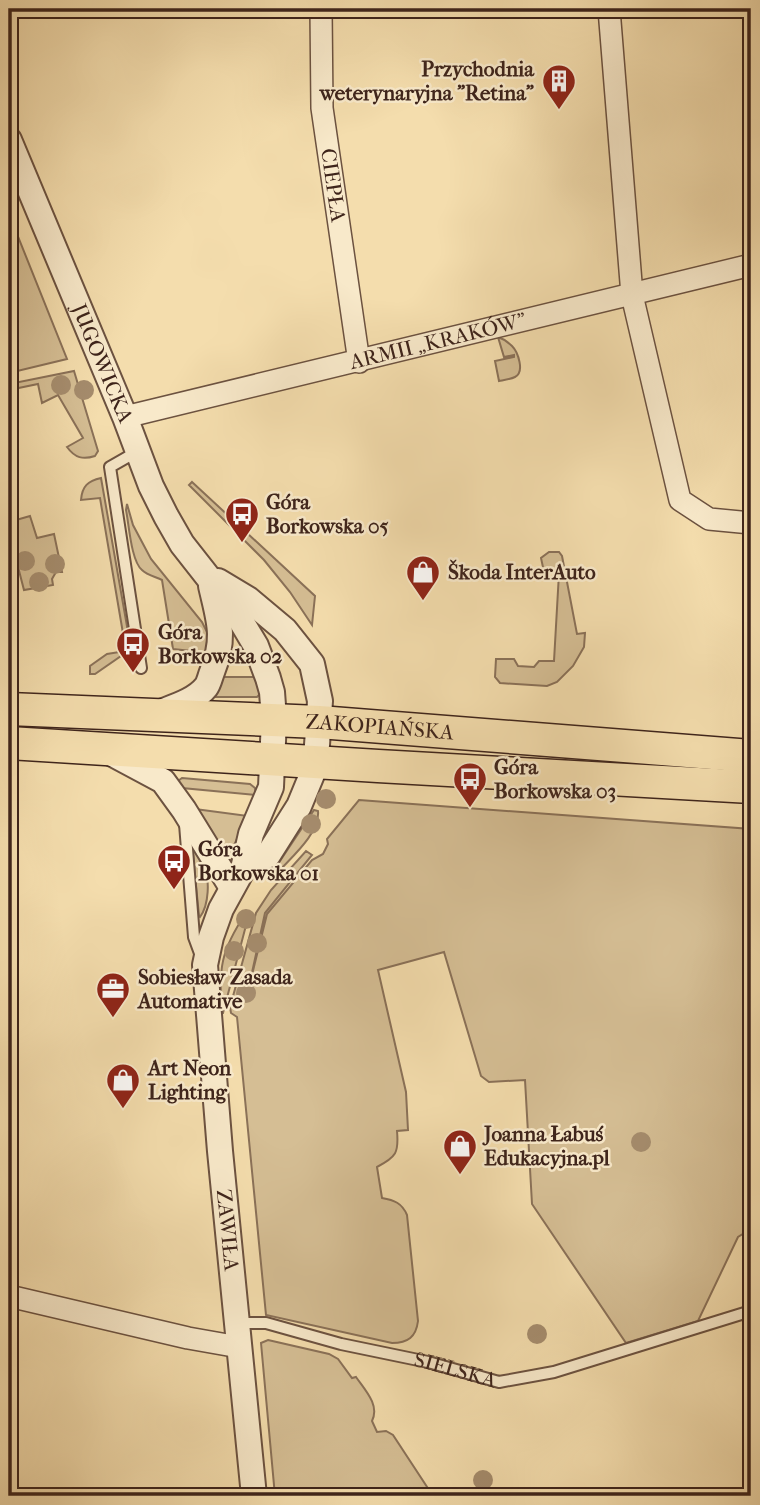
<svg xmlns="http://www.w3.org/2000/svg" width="760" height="1505" viewBox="0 0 760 1505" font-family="'IM FELL French Canon',serif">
<rect width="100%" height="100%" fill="#f4ddad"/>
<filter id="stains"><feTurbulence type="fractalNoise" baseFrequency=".00286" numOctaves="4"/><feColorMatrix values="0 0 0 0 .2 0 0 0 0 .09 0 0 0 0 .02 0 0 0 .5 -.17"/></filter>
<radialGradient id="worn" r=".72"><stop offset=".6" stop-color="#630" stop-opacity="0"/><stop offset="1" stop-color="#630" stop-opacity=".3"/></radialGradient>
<!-- green -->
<path fill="#d5be94" stroke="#8a7158" stroke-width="2" d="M9,214L67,359L9,373Z
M498,337C504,339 508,342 512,346C518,352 525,372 515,377C511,379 504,380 499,381L495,361L514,357V355L504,357Z
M74,371L98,451L95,456C83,460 75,458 67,447L83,438L58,395L42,403L38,384L9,390V384Z
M101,478L131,649L95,674H90V666L107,654L126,651L100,498L81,500C82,486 88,481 101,478Z
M192,482L315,596L312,625L290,592L264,560L189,485Z
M127,504L133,525L151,559L202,622L207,632L211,650L210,653L173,649L162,580C156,577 147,575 142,570C131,561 129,524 126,510Z
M30,516L37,538L54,534L62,572H56L52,579L53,585L24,590L9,532V522Z
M549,552H559L562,556L577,634L585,633L584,647L573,666L557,682L547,686L500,683L495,677L496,659H514L518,666L534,667L539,661H554L559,573L544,572L541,558Z
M222,677H255L260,694L257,697H215L212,693Z
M182,778L250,784L255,788L256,795L182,788L178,781Z
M359,800L751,829V1229L738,1237L698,1321L626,1343L532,1204L525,1080L489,1082L481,1076L444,952L378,970L406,1092L408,1130L397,1131C399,1153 396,1157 377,1167L382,1198C394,1200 402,1203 407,1215L418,1321C416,1337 408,1343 392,1343L266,1315L237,1017L231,1013L230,1007L256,913L271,890L306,851L312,855L265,913L248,991L267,914L312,860L323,854L328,844L327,839Z
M195,809L248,816L228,858L225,857Z
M314,810L318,811C320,832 294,855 280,870L276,867Z
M192,844C196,851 202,858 204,865C210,880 209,905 200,917L199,916Z
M246,913L249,914L223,1013H222C218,969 221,950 246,913Z
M268,1340L329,1354L338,1359L352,1378L356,1377C365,1390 380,1405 372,1421L377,1432L386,1431L393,1435L433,1496H275L261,1343Z"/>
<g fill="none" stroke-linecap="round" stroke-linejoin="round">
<!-- service casing -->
<g stroke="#6c5240" stroke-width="14">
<g id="service">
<path d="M138,451L110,467L141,668"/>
<path d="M185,824L194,937L201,956"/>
<path id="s1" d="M237,1323H266L341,1344L428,1362L499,1382L554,1372L751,1311"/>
</g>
</g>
<!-- minor casing -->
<g stroke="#6c5240" stroke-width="24">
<g id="minor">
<path id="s2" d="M321,9L322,108L359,362"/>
<path d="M609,9L632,295L680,500L709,519L751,523"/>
<path id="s3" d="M125,417L751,265"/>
<path d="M9,1296L188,1338L239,1347"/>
</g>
</g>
<!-- tertiary casing -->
<g stroke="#6c5240" stroke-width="28">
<g id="tertiary">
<path id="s4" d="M9,140L125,417L151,486L166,516L182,544L237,614L256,646L268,678L272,692L274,719L271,787L251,834L243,869L221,909L211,937L205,965L220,1151L254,1496"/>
<path d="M218,581L248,599L285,630L312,664L320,701L317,745L313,772L299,806L268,855L243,869"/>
<path d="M158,713C173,707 195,701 206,687C209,683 210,677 212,672C226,637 219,621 211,586"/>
<path d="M107,751L163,781L184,810L232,888"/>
</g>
</g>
<!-- primary casing -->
<g stroke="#3e241b" stroke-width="35">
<g id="primary">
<path id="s5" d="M9,709L319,722L751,756"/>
<path d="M9,743L378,766L751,787"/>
</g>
</g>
<!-- service -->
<use href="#service" stroke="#f8e9ca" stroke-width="10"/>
<!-- minor -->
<use href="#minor" stroke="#f8e9ca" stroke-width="21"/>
<!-- tertiary -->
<use href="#tertiary" stroke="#f8e9ca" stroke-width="24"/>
<!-- primary -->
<use href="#primary" stroke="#f4ddad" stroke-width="32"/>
</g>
<!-- trees -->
<g fill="#a58c6d">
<circle cx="61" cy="385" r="10"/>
<circle cx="84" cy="390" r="10"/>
<circle cx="25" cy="561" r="10"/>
<circle cx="55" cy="564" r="10"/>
<circle cx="39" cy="582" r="10"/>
<circle cx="326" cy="799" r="10"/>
<circle cx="311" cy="824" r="10"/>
<circle cx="246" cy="919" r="10"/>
<circle cx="257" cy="943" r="10"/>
<circle cx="234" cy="951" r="10"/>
<circle cx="246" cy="993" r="10"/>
<circle cx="641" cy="1142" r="10"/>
<circle cx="537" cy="1334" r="10"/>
<circle cx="483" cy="1480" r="10"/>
</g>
<!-- icons -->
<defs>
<g id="building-pin" transform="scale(1.75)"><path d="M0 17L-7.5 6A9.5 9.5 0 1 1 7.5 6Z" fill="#8f2418" stroke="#f8e9ca"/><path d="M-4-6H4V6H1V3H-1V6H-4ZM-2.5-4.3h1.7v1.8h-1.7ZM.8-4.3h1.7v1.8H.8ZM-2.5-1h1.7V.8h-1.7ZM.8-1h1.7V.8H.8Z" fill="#fff"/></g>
<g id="bus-pin" transform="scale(1.75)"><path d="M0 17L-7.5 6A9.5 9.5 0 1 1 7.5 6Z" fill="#8f2418" stroke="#f8e9ca"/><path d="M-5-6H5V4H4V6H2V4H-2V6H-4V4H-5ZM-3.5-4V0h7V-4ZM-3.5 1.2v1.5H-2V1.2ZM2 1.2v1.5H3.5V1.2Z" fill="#fff"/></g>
<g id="shop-pin" transform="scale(1.75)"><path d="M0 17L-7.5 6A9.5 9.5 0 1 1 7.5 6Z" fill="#8f2418" stroke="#f8e9ca"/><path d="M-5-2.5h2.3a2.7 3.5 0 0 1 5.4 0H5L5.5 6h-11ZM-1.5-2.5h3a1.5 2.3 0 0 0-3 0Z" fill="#fff"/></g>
<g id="office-pin" transform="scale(1.75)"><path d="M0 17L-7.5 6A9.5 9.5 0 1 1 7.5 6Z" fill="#8f2418" stroke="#f8e9ca"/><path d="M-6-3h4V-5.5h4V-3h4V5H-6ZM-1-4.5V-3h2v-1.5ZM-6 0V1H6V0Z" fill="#fff"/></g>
</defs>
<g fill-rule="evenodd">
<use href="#building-pin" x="559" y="81"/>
<use href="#bus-pin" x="242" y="514"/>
<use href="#shop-pin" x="423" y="572"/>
<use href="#bus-pin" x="133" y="644"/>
<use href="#bus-pin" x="470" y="779"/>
<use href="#bus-pin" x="174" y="861"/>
<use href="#office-pin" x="113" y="989"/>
<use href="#shop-pin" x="123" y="1080"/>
<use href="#shop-pin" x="460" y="1146"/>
</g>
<g text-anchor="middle" stroke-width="5" stroke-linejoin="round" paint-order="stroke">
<!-- poi labels -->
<g font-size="21" font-weight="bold" fill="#3e241b" stroke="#f8e9ca" text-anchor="start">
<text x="534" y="76" text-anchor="end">Przychodnia<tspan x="534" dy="24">weterynaryjna "Retina"</tspan></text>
<text x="266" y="509">Góra<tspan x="266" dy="24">Borkowska 05</tspan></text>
<text x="448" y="579">Škoda InterAuto</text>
<text x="158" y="639">Góra<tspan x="158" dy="24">Borkowska 02</tspan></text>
<text x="494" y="774">Góra<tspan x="494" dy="24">Borkowska 03</tspan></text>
<text x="198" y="856">Góra<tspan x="198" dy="24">Borkowska 01</tspan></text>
<text x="138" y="984">Sobiesław Zasada<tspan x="138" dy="24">Automative</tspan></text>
<text x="148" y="1075">Art Neon<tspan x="148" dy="24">Lighting</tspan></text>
<text x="484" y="1141">Joanna Łabuś<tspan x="484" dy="24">Edukacyjna.pl</tspan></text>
</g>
<!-- street labels -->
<g font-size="21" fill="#3e241b" stroke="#f8e9ca">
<text dy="7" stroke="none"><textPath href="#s2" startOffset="177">CIEPŁA</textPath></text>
<text dy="7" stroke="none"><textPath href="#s3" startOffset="322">ARMII „KRAKÓW”</textPath></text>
<text dy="7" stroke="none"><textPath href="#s4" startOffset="242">JUGOWICKA</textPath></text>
<text dy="7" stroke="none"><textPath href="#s5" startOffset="371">ZAKOPIAŃSKA</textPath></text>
<text dy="7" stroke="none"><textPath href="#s4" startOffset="1167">ZAWIŁA</textPath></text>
<text dy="7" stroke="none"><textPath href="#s1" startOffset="224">SIELSKA</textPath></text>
</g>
</g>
<!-- margin -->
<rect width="760" height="1505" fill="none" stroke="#f4ddad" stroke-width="35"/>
<rect x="10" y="10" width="739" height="1484" fill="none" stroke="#3e241b" stroke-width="3.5"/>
<rect x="18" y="18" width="725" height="1470" fill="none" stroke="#3e241b" stroke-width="2"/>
<rect width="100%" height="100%" filter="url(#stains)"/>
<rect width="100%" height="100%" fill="url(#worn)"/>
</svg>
